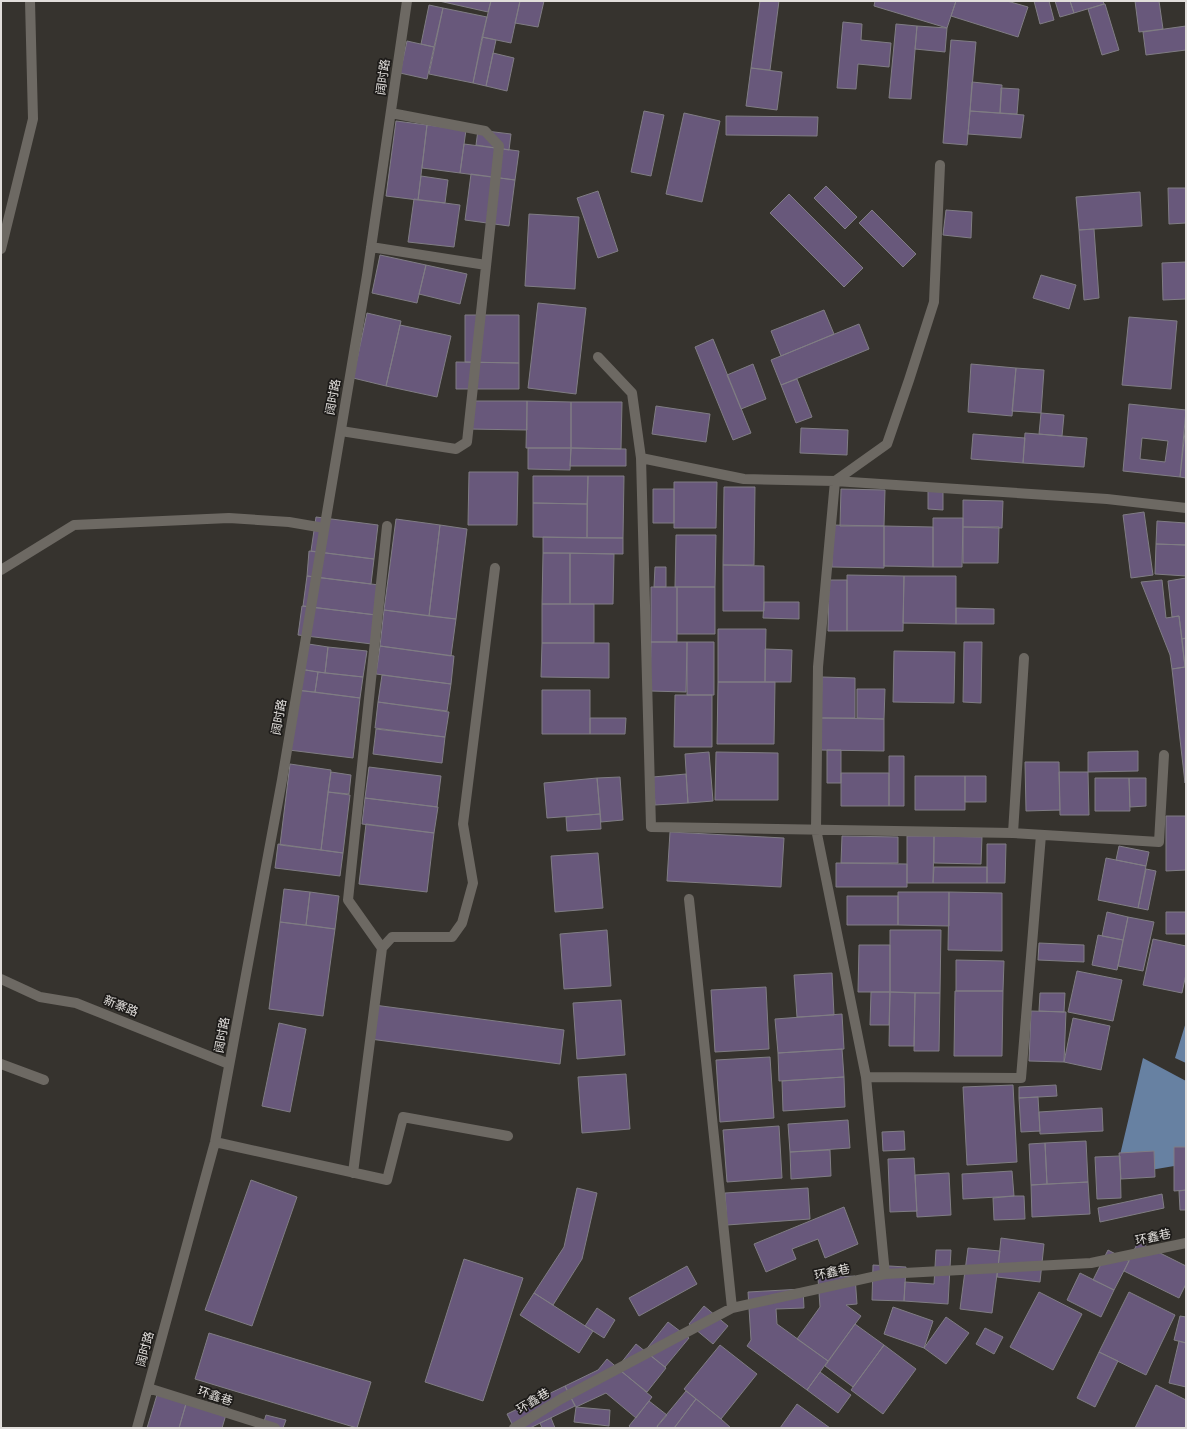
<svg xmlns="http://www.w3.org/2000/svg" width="1187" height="1429" viewBox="0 0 1187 1429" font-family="Raleway,'Noto Sans SC',sans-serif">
<rect width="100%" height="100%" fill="#36332e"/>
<!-- water -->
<path fill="#6781a2" d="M1186,1022V1063L1175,1058Z
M1143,1058L1186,1081V1164L1115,1176Z"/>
<!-- building -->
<path fill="#68587b" stroke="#807d84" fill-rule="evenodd" d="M439,1H491L488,12Z
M491,1H520L511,43L482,37Z
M520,1H544L538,27L515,23Z
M760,1H779L770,70L751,68Z
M875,1H956L947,28L874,6Z
M956,1H1007L1028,7L1018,37L951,16Z
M1034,1H1049L1054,20L1040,24Z
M1055,1H1070L1074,13L1060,17Z
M1070,1H1103L1104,4L1074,13Z
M1135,1H1159L1163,29L1139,32Z
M1104,4H1105L1119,50L1102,55L1088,9Z
M429,5L443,8L434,47L421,44Z
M443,8L487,17L473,83L429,74Z
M843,22L862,24L861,40L891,43L889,67L858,64L856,89L837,88Z
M896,24L917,26L911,99L889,98Z
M917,26L947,28L945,52L915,49Z
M1186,26V50L1146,55L1143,32Z
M482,37L496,40L486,86L473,83Z
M951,40L976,42L967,145L943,143Z
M407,41L434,47L427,79L400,73Z
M493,53L514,58L507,91L486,86Z
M751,68L782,72L777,110L746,106Z
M972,82L1002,85L1000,113L970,111Z
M1001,88L1019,89L1017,114L1000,113Z
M644,111L664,115L651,176L631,172Z
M970,111L1024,115L1021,138L968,134Z
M684,113L720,121L702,202L666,194Z
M726,116L818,117L817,136L726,135Z
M396,121L427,125L418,200L386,196Z
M427,125L466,130L460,173L422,168Z
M478,130L511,134L509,150L476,145Z
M464,144L519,151L515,180L460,173Z
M471,174L515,180L509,226L465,220Z
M421,176L448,180L445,203L418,200Z
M826,186L857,217L845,229L814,198Z
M1168,188H1186V223L1169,224Z
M598,191L618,251L598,258L577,198Z
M1140,192L1142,226L1079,230L1076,197Z
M789,194L863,268L844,287L770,213Z
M414,199L460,205L454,247L408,242Z
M872,210L916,254L903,267L859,223Z
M946,210L972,212L971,238L943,235Z
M529,214L579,217L575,289L525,286Z
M1094,229L1099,298L1084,300L1079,230Z
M380,255L426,265L417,303L372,293Z
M1186,262V299L1163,300L1162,263Z
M426,265L467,274L460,304L419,294Z
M1041,275L1076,285L1069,309L1033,298Z
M538,303L586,308L576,394L528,388Z
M824,310L834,334L781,356L771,331Z
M367,313L401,321L386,386L353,378Z
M465,315H519V363L465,362Z
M1129,317L1177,321L1171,389L1122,385Z
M859,324L869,349L781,385L771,360Z
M400,325L451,336L437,397L386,386Z
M713,339L751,433L733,440L695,347Z
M456,362L519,363V389H456Z
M753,364L766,399L741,409L727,375Z
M971,364L1016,368L1012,416L968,412Z
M1016,368L1044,370L1041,413L1012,411Z
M797,379L812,417L796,423L781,385Z
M468,401H527V430L467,429Z
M527,401L571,402V448H526Z
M571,402H622L621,449L571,448Z
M1129,404L1186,410L1180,477L1123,471ZM1142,438L1168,441L1165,462L1140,459Z
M656,406L710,414L706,442L652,434Z
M1041,413L1064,415L1062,436L1039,434Z
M1186,423V478L1180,477Z
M801,428L848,430L847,455L800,453Z
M1025,433L1087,438L1084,467L1023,463Z
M973,434L1025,438L1023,463L971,459Z
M528,448H571L570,470L528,469Z
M571,448L626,449V466H570Z
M469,472H518L517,525H468Z
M533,476H588L587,504L533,503Z
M588,476H624L623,538H587Z
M674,482H717L716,528H674Z
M724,487H755L754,565H723Z
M653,489H674V523H653Z
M841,489L885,490L884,526H840Z
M928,491L943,492V510L928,509Z
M963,500L1003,501L1002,528L963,527Z
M533,503L587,504V538L533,537Z
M1144,512L1153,575L1131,578L1123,515Z
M316,517L378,525L374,559L311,551Z
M933,518H963L962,567H933Z
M396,519L440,525L429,616L384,610Z
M1157,521L1186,523V545L1156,544Z
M440,525L467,529L456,619L429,616Z
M832,525L884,526V568L832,567Z
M884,526L933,527V567L884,566Z
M963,527H999L998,563H963Z
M676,535H716L715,587H675Z
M543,537L623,538V554L543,553Z
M1156,544L1186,545V576L1155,574Z
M309,551L374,559L371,584L307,576Z
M543,553H570V604H542Z
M570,553L614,554L613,604H570Z
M723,565L764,566V611H723Z
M655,567H666V587H654Z
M847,575L904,576L903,631H847Z
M307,576L379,585L376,615L303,606Z
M904,576H956V624L903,623Z
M1186,578V638L1182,639L1179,616L1172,617L1168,581Z
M829,580H847V631H828Z
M1162,580L1166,618L1179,616L1185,667L1172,669L1170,655L1141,582Z
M651,587H677V642H651Z
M677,587H715V634H677Z
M764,602H799V619L763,618Z
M542,604H594V643H542Z
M302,606L376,615L372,644L298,635Z
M956,608L994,609V624H956Z
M384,610L456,619L451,656L380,646Z
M718,629H766L765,682H718Z
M1186,638V667H1185L1182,639Z
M651,642H687L686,692L650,691Z
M687,642H714V695H687Z
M964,642H982L981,703L963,702Z
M302,643L328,647L325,673L299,669Z
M542,643H609V678L541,677Z
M380,646L454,656L451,684L376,674Z
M328,647L367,651L363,677L325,673Z
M765,649L792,650L791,682H765Z
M894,651L955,652L954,703L893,702Z
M1185,667H1186L1185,783L1172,669Z
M299,669L318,672L315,692L296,690Z
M318,672L363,677L360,698L315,692Z
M382,675L451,684L447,711L378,702Z
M822,677L855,678V718H821Z
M718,682H775L774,744H717Z
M857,689H885L884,719L857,718Z
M296,690L360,698L353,758L289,750Z
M542,690H590V734H542Z
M675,695H712V747H674Z
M378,702L449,712L445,737L375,728Z
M590,718H626L625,734H590Z
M821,718L884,719V751L821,750Z
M376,729L445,737L442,763L373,754Z
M827,750H841V783H827Z
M1138,751V771L1088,772V752Z
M709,752L713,801L688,803L685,754Z
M716,752L778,753V800H715Z
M889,756H904V806H889Z
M1025,762H1059L1060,810L1026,811Z
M290,764L331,770L321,850L280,845Z
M369,767L441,776L437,807L365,798Z
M331,772L351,775L349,794L328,792Z
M1059,772H1088L1089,815H1060Z
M841,773H889V806H841Z
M686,774L688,803L655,805L653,777Z
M915,776H965V810H915Z
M965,776H986V802H965Z
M620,777L623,820L601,822L597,778Z
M597,778L600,814L547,818L544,783Z
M1095,778H1129L1130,811H1095Z
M1129,778H1146V806L1130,807Z
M328,792L350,795L343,853L321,850Z
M365,798L438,807L434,833L362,824Z
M600,814L601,829L567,831L566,817Z
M1166,816H1186V870L1166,871Z
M366,824L434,833L427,892L359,884Z
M670,832L784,838L781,887L667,881Z
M842,836L898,837V863H841Z
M907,836H934L933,883H907Z
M934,836L982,837L981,864L934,863Z
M278,844L343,853L340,876L275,868Z
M987,844H1006L1005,883H987Z
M1119,846L1149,852L1146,866L1116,860Z
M598,853L603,908L555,912L551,856Z
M1106,858L1146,866L1138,908L1098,900Z
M836,863L907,864V887H836Z
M934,867H987V883H933Z
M1146,869L1156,871L1148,910L1138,908Z
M284,889L310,892L306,925L280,922Z
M310,892L339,896L335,929L306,925Z
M898,892H949V926L898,925Z
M949,892L1002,893V951L948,950Z
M847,896H898V925H847Z
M1107,912L1128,917L1123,940L1102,936Z
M1166,912H1186V934H1166Z
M1128,917L1154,922L1143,971L1118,966Z
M280,922L335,929L323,1016L269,1009Z
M607,930L611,986L564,989L560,934Z
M890,930H941L940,993L890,992Z
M1098,935L1123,940L1117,970L1092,965Z
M1153,939L1186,946V974L1182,993L1143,985Z
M1039,943L1084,945V962L1038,960Z
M859,945H890V992H858Z
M956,960L1004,961L1003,991H956Z
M1077,971L1122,980L1113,1021L1068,1012Z
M832,973L834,1015L797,1017L794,975Z
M766,987L769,1049L715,1052L711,990Z
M955,991H1003L1002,1056H954Z
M871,992H890L889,1025H870Z
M890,992L915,993L914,1046H889Z
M915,993H940L939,1051H914Z
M1040,993H1065L1064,1012L1039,1011Z
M621,1000L625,1055L577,1059L573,1003Z
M374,1005L564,1030L560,1064L370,1039Z
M1031,1011L1066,1012L1064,1062L1029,1061Z
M842,1014L844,1049L778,1053L775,1019Z
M1073,1018L1110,1026L1101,1070L1064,1062Z
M279,1023L306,1029L290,1112L262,1106Z
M842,1049L844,1077L779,1081L778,1053Z
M770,1057L774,1118L720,1122L716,1060Z
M626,1074L630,1129L582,1133L578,1077Z
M844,1077L845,1107L783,1111L782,1081Z
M1013,1085L1017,1162L967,1165L963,1087Z
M1056,1085L1057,1096L1019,1098V1087Z
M1038,1097L1040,1131L1021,1132L1019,1098Z
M1102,1108L1103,1131L1040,1134L1039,1112Z
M848,1120L850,1148L790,1152L788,1124Z
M779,1126L782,1178L727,1182L723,1130Z
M904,1131L905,1150L883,1151L882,1132Z
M1086,1141L1088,1182L1047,1184L1045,1143Z
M1045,1143L1047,1184L1031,1185L1029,1144Z
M1174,1147H1186V1190L1174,1191Z
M830,1150L831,1176L791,1179L790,1152Z
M1154,1151L1155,1177L1121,1179L1119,1153Z
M1120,1156L1121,1198L1097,1199L1095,1157Z
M914,1158L917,1211L890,1212L888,1159Z
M1012,1171L1014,1196L963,1199L962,1174Z
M949,1173L951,1215L917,1217L915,1175Z
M251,1180L297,1197L252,1326L205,1310Z
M1088,1182L1090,1214L1032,1217L1031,1185Z
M577,1188L597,1193L582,1259L553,1305L534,1293L564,1247Z
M808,1188L810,1219L727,1225L725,1193Z
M1186,1190V1210H1180L1179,1191Z
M1162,1194L1164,1208L1100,1222L1098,1208Z
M1014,1196H1024L1025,1219L994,1220L993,1198Z
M844,1207L858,1244L825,1258L818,1239L792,1249L796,1259L766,1272L754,1244Z
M1001,1238L1044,1244L1040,1282L997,1277Z
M1138,1242L1186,1266V1284L1179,1298L1124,1271Z
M968,1248L1000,1251L992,1313L960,1309Z
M936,1250H951L948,1304L904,1301L905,1282L934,1284Z
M1108,1250L1129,1261L1114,1290L1093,1280Z
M464,1259L523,1278L483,1401L425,1382Z
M873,1265L906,1267L904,1301L872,1300Z
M687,1266L697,1284L639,1316L629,1298Z
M1080,1273L1114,1290L1101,1317L1067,1300Z
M855,1276L857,1304L846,1305L861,1316L828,1361L797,1339L820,1307L818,1278Z
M803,1289L804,1308L776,1309L777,1324L828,1361L807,1390L747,1346L751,1340L748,1292Z
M1039,1292L1082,1314L1053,1370L1010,1347Z
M1129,1292L1175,1315L1146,1375L1099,1352Z
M534,1293L593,1331L579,1353L520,1315Z
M704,1306L728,1326L713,1344L689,1324Z
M893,1307L933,1321L924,1348L884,1334Z
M597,1308L615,1320L604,1338L585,1326Z
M1180,1316L1186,1317V1343L1174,1340Z
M946,1317L969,1333L946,1364L924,1348Z
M668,1322L689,1338L665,1367L645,1351Z
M855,1324L884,1345L853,1387L825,1366Z
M985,1328L1003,1337L994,1354L976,1344Z
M209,1333L371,1382L357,1428L195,1379Z
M1179,1341L1186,1343V1387L1169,1383Z
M636,1344L666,1368L647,1392L617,1368Z
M720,1345L757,1374L721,1419L684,1389Z
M884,1345L916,1369L883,1414L851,1390Z
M1099,1352L1118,1361L1095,1407L1077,1398Z
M607,1359L652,1397L636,1418L606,1393L576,1407L565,1386L598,1370Z
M820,1372L851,1395L838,1413L807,1390Z
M1156,1385L1186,1400V1428H1135Z
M565,1386L575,1406L530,1428H514L507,1414Z
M159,1388L188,1397L179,1428H147Z
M686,1391L696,1399L674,1428H659L657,1426Z
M188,1397L228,1408L222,1428H179Z
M696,1399L721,1419L731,1428H676L675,1427Z
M649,1401L667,1415L656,1428H631L629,1426Z
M797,1404L830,1428H780Z
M576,1407L610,1410L609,1426L574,1422Z
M266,1415L286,1420L283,1428H262Z
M551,1418L555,1428H542L540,1423Z"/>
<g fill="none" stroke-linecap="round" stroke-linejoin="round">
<!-- minor -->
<path stroke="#6d6963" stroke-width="10" d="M371,247L486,265
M1,249L33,119L30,1
M598,357L632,393L641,458L651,827L1013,833L1159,842L1164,755
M341,431L456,449L467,442L499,146L485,131L391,113
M641,458L744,479L835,481L1107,499L1186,508
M1,570L74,525L229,518L289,522L324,528
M1013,833L1024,658
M689,899L732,1308
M382,948L348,900L387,526
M1,979L40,997L76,1003L229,1064
M1,1064L44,1080
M866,1077L1021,1078L1041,835
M215,1142L387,1180L403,1117L508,1136
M353,1173L382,948L392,937H452L462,923L473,883L463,824L495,568
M885,1274L866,1077L816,829L818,667L835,481L887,444L909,380L934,302L940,165
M148,1388L275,1428
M137,1428L215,1142L282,780L367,275L407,1
M514,1428L561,1399L732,1308L885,1274L1091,1263L1186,1243"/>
</g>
<g text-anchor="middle" stroke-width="3.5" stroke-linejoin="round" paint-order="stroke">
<!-- street labels -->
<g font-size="12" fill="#e1dedb" stroke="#1d1b19">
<text transform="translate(383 77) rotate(-82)" y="4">阔时路</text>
<text transform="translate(333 397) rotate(-80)" y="4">阔时路</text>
<text transform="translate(279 717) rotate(-80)" y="4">阔时路</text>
<text transform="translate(121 1006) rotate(22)" y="4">新寨路</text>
<text transform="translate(222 1035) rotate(-80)" y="4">阔时路</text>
<text transform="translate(1153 1237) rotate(-12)" y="4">环鑫巷</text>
<text transform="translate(832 1272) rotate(-12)" y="4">环鑫巷</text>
<text transform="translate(145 1349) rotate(-75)" y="4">阔时路</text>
<text transform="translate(215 1396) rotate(18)" y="4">环鑫巷</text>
<text transform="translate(533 1401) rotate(-31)" y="4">环鑫巷</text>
</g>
</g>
<!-- border -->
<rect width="1187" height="1429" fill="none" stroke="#e1dedb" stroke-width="4"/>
</svg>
